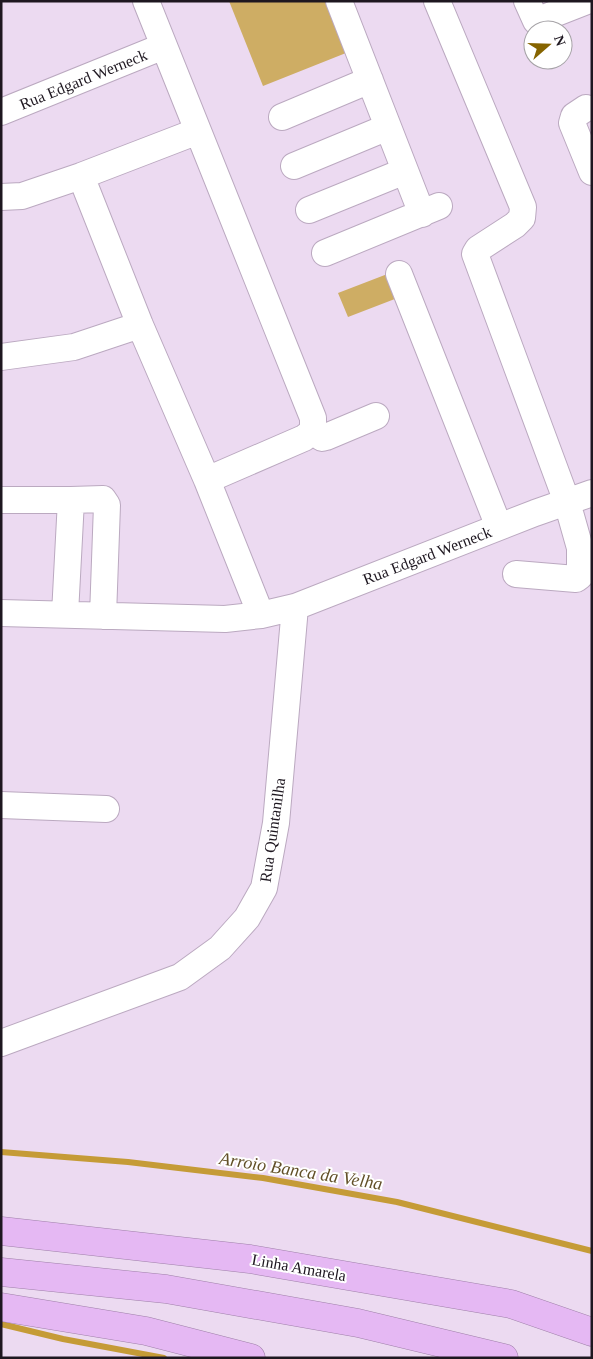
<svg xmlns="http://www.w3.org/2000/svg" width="593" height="1359" viewBox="0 0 593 1359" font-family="Georgia,serif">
<rect width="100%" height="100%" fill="#ecdaf1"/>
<!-- green -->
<path fill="#cead64" d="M229,1H337L356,49L263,86Z
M390,273L400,297L348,317L338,293Z"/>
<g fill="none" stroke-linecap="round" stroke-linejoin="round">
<!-- stream -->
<path stroke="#c59b37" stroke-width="6" d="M1,1152L128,1162L263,1178L397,1202L592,1251
M1,1324L63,1339L164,1358"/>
<!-- minor casing -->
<g stroke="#bba9c0" stroke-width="28">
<path id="minor" d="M146,1L313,418V431L322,438L326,437L376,416
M339,1L422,214
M437,1L523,207L522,218L515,225L478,249L475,254L567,502L580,548V576L576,579L516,574
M527,1L536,21L587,1
M586,108L574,116L572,123L592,172
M1,112L164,46
M282,117L370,80
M294,166L388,127
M81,176L140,325L207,480L261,615
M1,197L22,196L81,176L198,131
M309,210L405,171
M325,253L439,206
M399,274L499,527
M1,357L74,347L140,325
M207,480L304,438L313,431
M1,500H71
M1,613L225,619L261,615L295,607L535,513L592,493
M65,614L71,500L103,499L107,505L103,616
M1,805L106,809
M1,1043L180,977L220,948L247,918L264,888L276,823L295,607"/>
</g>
<!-- highway casing -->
<g stroke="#9f80a9" stroke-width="29">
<path id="highway" d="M1,1231L250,1259L511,1304L592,1332
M1,1272L166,1289L358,1323L504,1358
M1,1307L146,1331L251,1358"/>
</g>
<!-- minor -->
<use href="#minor" stroke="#fff" stroke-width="26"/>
<!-- highway -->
<use href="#highway" stroke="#e5b8f3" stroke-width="28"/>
</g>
<g text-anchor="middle" stroke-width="4" stroke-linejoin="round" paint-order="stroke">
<!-- street labels -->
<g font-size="16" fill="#1e1720" stroke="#fff">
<text transform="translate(83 79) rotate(-22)" y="6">Rua Edgard Werneck</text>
<text transform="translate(427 555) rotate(-21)" y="6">Rua Edgard Werneck</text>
<text transform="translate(272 830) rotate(-82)" y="6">Rua Quintanilha</text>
<text transform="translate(299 1267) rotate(10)" y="6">Linha Amarela</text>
</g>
<!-- water labels -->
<g font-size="18" font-style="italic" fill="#625028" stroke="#fff">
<text transform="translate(301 1171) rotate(9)" y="6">Arroio Banca da Velha</text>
</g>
</g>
<!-- border -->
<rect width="593" height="1359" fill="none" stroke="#1e1720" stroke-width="5"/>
<!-- north arrow -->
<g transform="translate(548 45) rotate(70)"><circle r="24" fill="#ffffff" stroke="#a5a2a6"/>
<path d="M0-4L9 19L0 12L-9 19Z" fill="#866400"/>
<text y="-8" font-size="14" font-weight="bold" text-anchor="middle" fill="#1e1720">N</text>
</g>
</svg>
